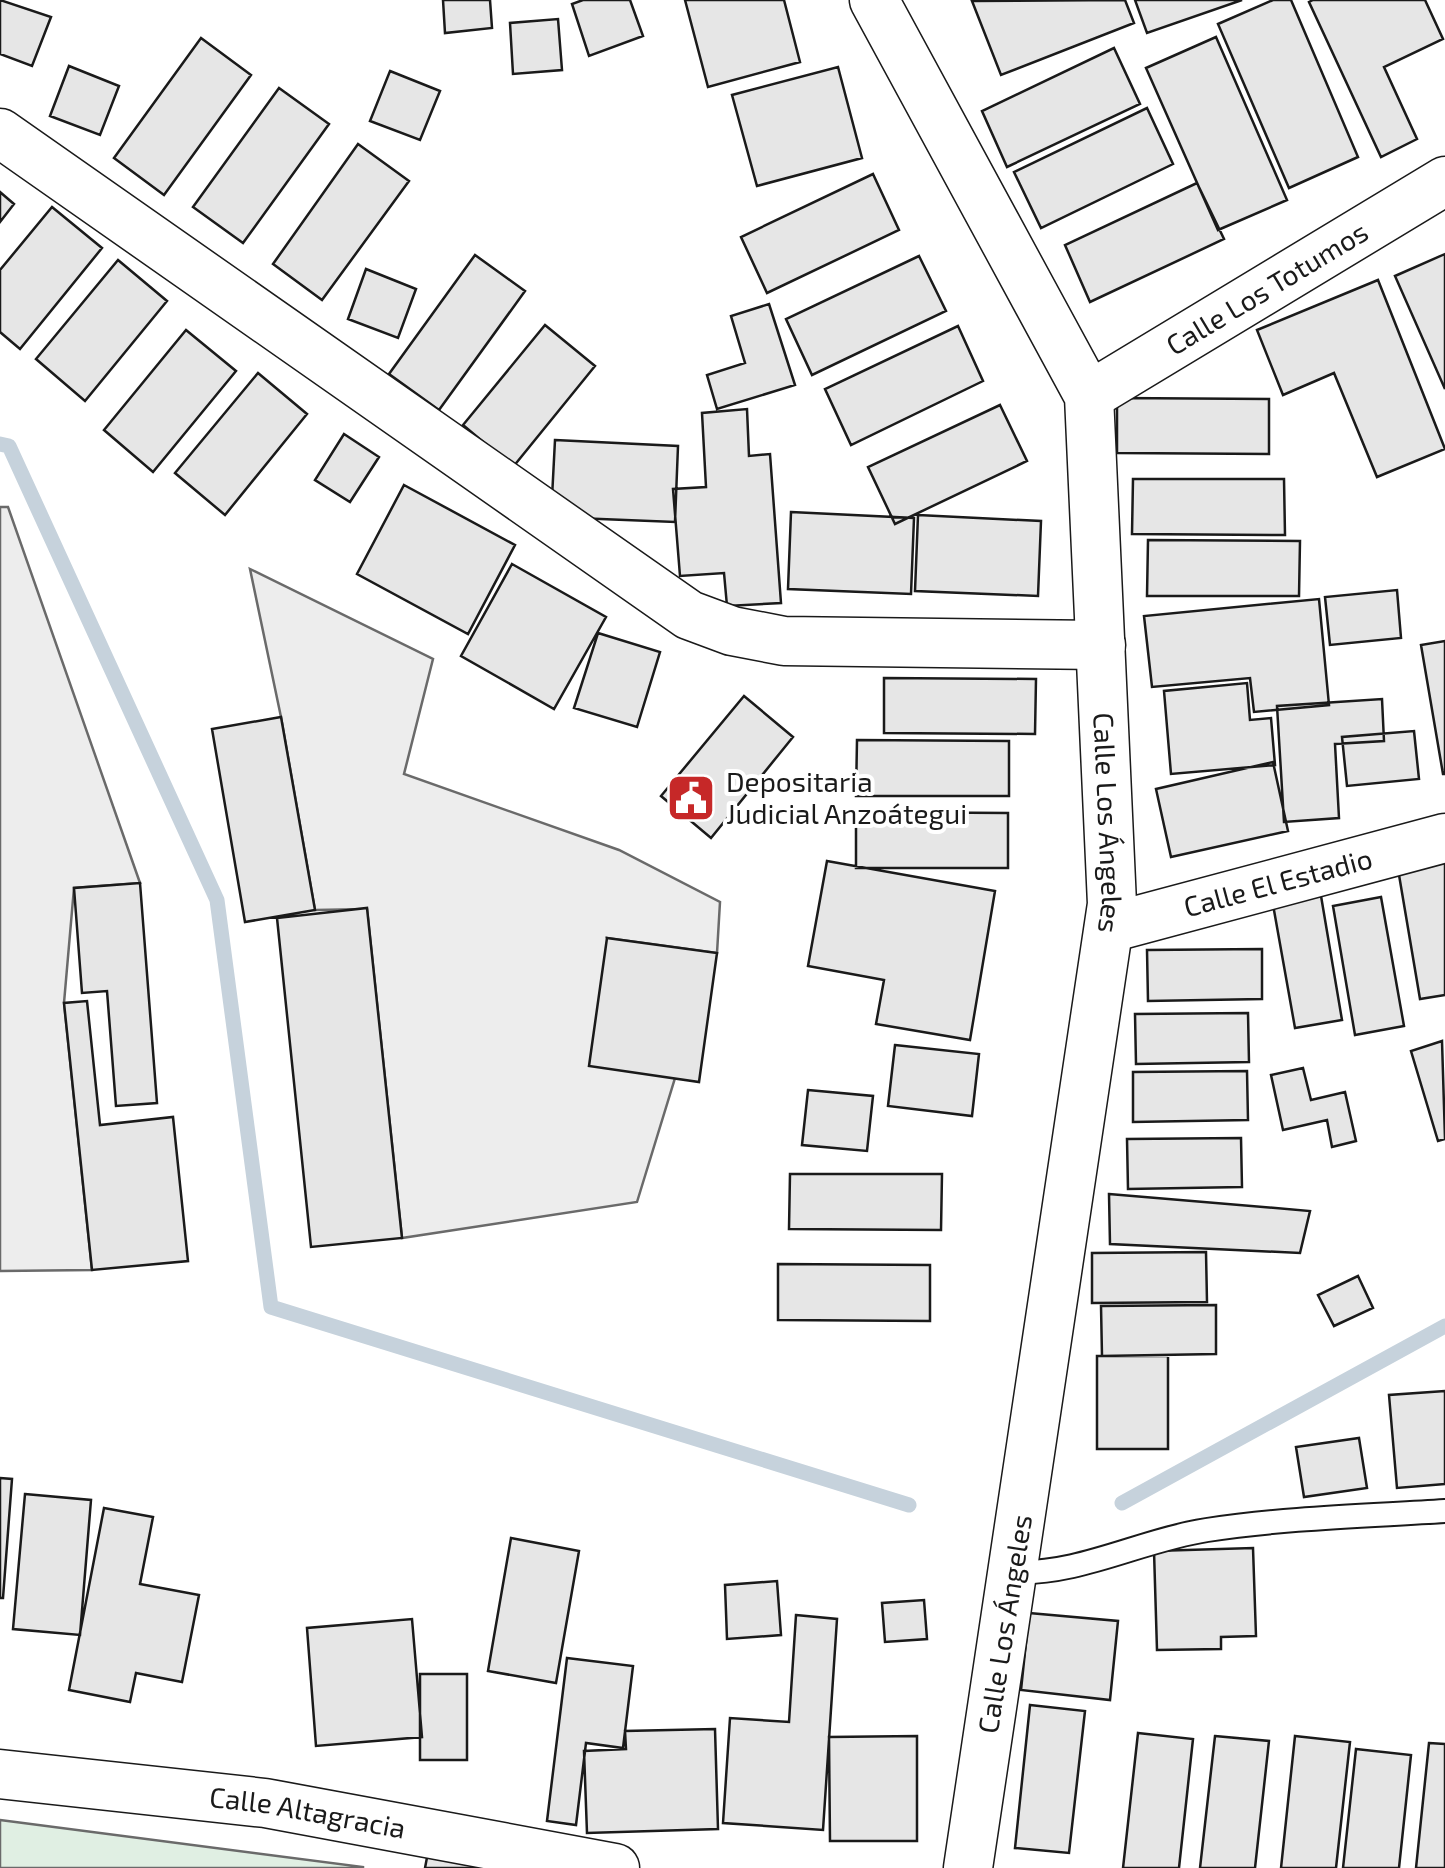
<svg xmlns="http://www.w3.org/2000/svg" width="1445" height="1868" viewBox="0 0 1445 1868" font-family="'Exo 2',sans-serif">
<rect width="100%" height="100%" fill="#fff"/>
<!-- green -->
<path fill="#e0efe3" stroke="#6a6a6a" stroke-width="2.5" d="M0,1820L363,1867V1868H0Z"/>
<!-- parking -->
<path fill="#ededed" stroke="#6a6a6a" stroke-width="2.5" d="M0,507H8L140,883L74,888L64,1003L92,1270L0,1271Z
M250,569L433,659L404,774L619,850L720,902L717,953L607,938L675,1078L637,1202L402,1238L367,909L315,910L281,717Z"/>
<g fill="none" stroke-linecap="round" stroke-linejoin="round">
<!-- stream -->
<path stroke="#c6d2dc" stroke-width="15" d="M0,444L9,446L217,900L271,1307L909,1505
M1122,1503L1445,1326"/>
</g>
<!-- building -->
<path fill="#e6e6e6" stroke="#1a1a1a" stroke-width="2.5" d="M0,0L51,17L32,66L0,54Z
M443,0H490L492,28L445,33Z
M583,0H630L643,36L589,56L572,4Z
M685,0H784L800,62L708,87Z
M1125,0L1134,23L1001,75L972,1Z
M1135,0H1242L1147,33Z
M1273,0H1291L1358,157L1289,188L1218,24Z
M1313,0H1425L1443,39L1384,67L1417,139L1381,157L1309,2Z
M558,19L562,70L513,74L510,23Z
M1216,37L1287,200L1218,230L1146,68Z
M201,38L251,75L164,195L114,158Z
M1114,48L1140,104L1007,167L982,111Z
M69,66L119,86L100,135L50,116Z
M838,67L862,158L757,186L732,95Z
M390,71L440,91L420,140L370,121Z
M279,88L329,124L243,243L193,207Z
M1147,108L1173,164L1041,228L1014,172Z
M358,144L409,181L322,300L273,264Z
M873,174L899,230L767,293L741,237Z
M1197,183L1224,239L1090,302L1065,245Z
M0,192L14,204L0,222Z
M52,207L102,248L20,349L0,332V270Z
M1445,254V389L1395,276Z
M475,255L525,291L439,410L389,374Z
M919,256L946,311L812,375L786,319Z
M118,260L167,301L85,401L36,359Z
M366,269L416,289L398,338L348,319Z
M1378,280L1445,449L1377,477L1334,373L1283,395L1257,330Z
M769,304L795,385L717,409L707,375L745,363L731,316Z
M545,325L595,366L513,467L463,425Z
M958,326L983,381L851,445L825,389Z
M186,330L236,371L153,472L104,430Z
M258,373L307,414L225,515L175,473Z
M1117,398L1269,399V454L1117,453Z
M1000,405L1027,461L895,524L868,467Z
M747,409L749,456L770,454L781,603L727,606L724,573L680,576L673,489L706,487L702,413Z
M344,434L379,457L350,502L315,480Z
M555,440L678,446L675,522L551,517Z
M1133,479H1284L1285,535L1132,534Z
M404,485L515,545L468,634L357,574Z
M791,512L914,518L911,594L788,589Z
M918,515L1041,521L1038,596L915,591Z
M1148,540L1300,541L1299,596H1147Z
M512,564L606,617L554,709L461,656Z
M1397,590L1401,638L1330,645L1325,597Z
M1319,599L1329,705L1254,712L1250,678L1152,687L1144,616Z
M598,633L660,652L637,727L574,708Z
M1445,641V774H1443L1421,645Z
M884,678L1036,679L1035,734L884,733Z
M1247,683L1250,720L1271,718L1275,765L1171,774L1164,691Z
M744,696L793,737L711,838L661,796Z
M1382,699L1384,741L1335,744L1339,818L1284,822L1277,706Z
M281,717L315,910L245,922L212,729Z
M1414,731L1419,779L1347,786L1342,737Z
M857,740L1009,741V796H856Z
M1273,762L1288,831L1171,857L1156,789Z
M856,812L1008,813V868H856Z
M827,861L995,891L970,1040L876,1024L884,980L808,966Z
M1445,861V995L1420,999L1398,869Z
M140,883L157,1103L116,1106L107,991L82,993L74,888Z
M1320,890L1342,1020L1295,1028L1272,899Z
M1381,897L1404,1026L1355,1035L1333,906Z
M367,908L402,1238L311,1247L277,918Z
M607,938L717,953L699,1082L589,1066Z
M1262,949V999L1148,1001L1147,950Z
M87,1001L100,1125L173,1117L188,1261L92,1270L64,1003Z
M1248,1013L1249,1062L1136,1064L1135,1014Z
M1442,1041L1445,1139L1438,1141L1411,1051Z
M895,1045L979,1054L972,1116L888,1106Z
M1303,1068L1311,1100L1345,1092L1356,1141L1332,1147L1327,1120L1283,1130L1271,1075Z
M1247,1071L1248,1120L1133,1122V1072Z
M808,1090L873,1096L867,1151L802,1145Z
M1241,1138L1242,1187L1128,1189L1127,1139Z
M790,1174H942L941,1230L789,1229Z
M1109,1194L1310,1211L1300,1253L1110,1244Z
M1206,1252L1207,1302L1092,1303V1253Z
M778,1264L930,1265V1321L778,1320Z
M1358,1276L1373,1308L1334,1326L1318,1295Z
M1216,1305V1354L1102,1356L1101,1306Z
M1097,1356H1168V1449H1097Z
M1445,1391V1484L1397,1488L1389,1395Z
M1359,1438L1367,1488L1304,1497L1296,1447Z
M0,1478L12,1479L3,1598H0Z
M25,1494L91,1500L80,1635L13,1629Z
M104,1508L153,1517L140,1584L199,1595L182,1682L136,1673L130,1702L69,1690Z
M511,1538L579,1551L556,1683L488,1671Z
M1253,1548L1256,1636L1221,1637V1649L1157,1650L1154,1551Z
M777,1581L781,1635L727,1639L725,1585Z
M924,1600L927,1639L885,1642L882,1603Z
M1029,1613L1118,1621L1110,1700L1021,1690Z
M796,1615L837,1619L823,1830L723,1823L730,1718L789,1722Z
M412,1619L422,1737L316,1746L307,1628Z
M567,1658L633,1666L623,1748L586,1743L576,1825L547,1821Z
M420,1674H467V1760H420Z
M1030,1705L1085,1711L1069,1853L1015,1848Z
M715,1729L718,1829L587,1833L584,1751L626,1749L625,1731Z
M1138,1733L1193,1739L1179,1868H1123Z
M917,1736V1841H830L829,1737Z
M1215,1736L1269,1741L1255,1868H1200Z
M1295,1736L1350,1742L1336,1868H1281Z
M1429,1743L1445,1744V1868H1416Z
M1356,1749L1411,1755L1399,1868H1343Z
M429,1847L490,1868H425Z"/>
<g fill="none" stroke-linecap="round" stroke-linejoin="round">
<!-- lane casing -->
<g stroke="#1a1a1a" stroke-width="26">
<path id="lane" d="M1013,1572C1080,1575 1141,1540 1207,1530C1285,1518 1366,1516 1445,1511"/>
</g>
<!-- street casing -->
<g stroke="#1a1a1a" stroke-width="51">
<g id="street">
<path id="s1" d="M874,0L1089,396L1112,904L968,1868"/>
<path d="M0,133L689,615L732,631L784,641L1101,645"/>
<path id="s2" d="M1089,396L1445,181"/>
<path id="s3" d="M1109,928L1445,838"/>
<path id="s4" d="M0,1774L265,1803L615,1868"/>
</g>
</g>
<!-- lane -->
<use href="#lane" stroke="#fff" stroke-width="22"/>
<!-- street -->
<use href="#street" stroke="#fff" stroke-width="48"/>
</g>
<!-- icons -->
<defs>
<g id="civic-square" transform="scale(2.5)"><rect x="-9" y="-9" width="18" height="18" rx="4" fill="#c62828" stroke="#fff"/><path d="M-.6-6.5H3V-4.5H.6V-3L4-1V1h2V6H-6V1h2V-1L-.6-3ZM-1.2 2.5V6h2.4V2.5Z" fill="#fff"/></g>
</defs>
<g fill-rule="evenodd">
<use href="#civic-square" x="691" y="798"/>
</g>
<g text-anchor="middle" stroke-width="8" stroke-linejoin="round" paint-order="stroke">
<!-- street labels -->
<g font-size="28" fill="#1a1a1a" stroke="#fff">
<text dy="10" stroke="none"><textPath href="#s2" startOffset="208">Calle Los Totumos</textPath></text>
<text dy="10" stroke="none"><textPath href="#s1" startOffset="878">Calle Los Ángeles</textPath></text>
<text dy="10" stroke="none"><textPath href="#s3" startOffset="175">Calle El Estadio</textPath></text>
<text transform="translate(1005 1624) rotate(-81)" y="10">Calle Los Ángeles</text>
<text dy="10" stroke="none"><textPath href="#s4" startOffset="310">Calle Altagracia</textPath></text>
</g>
<!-- poi labels -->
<g font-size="28" fill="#1a1a1a" stroke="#fff" text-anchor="start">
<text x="726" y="792">Depositaria<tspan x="726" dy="32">Judicial Anzoátegui</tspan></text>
</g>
</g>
</svg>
